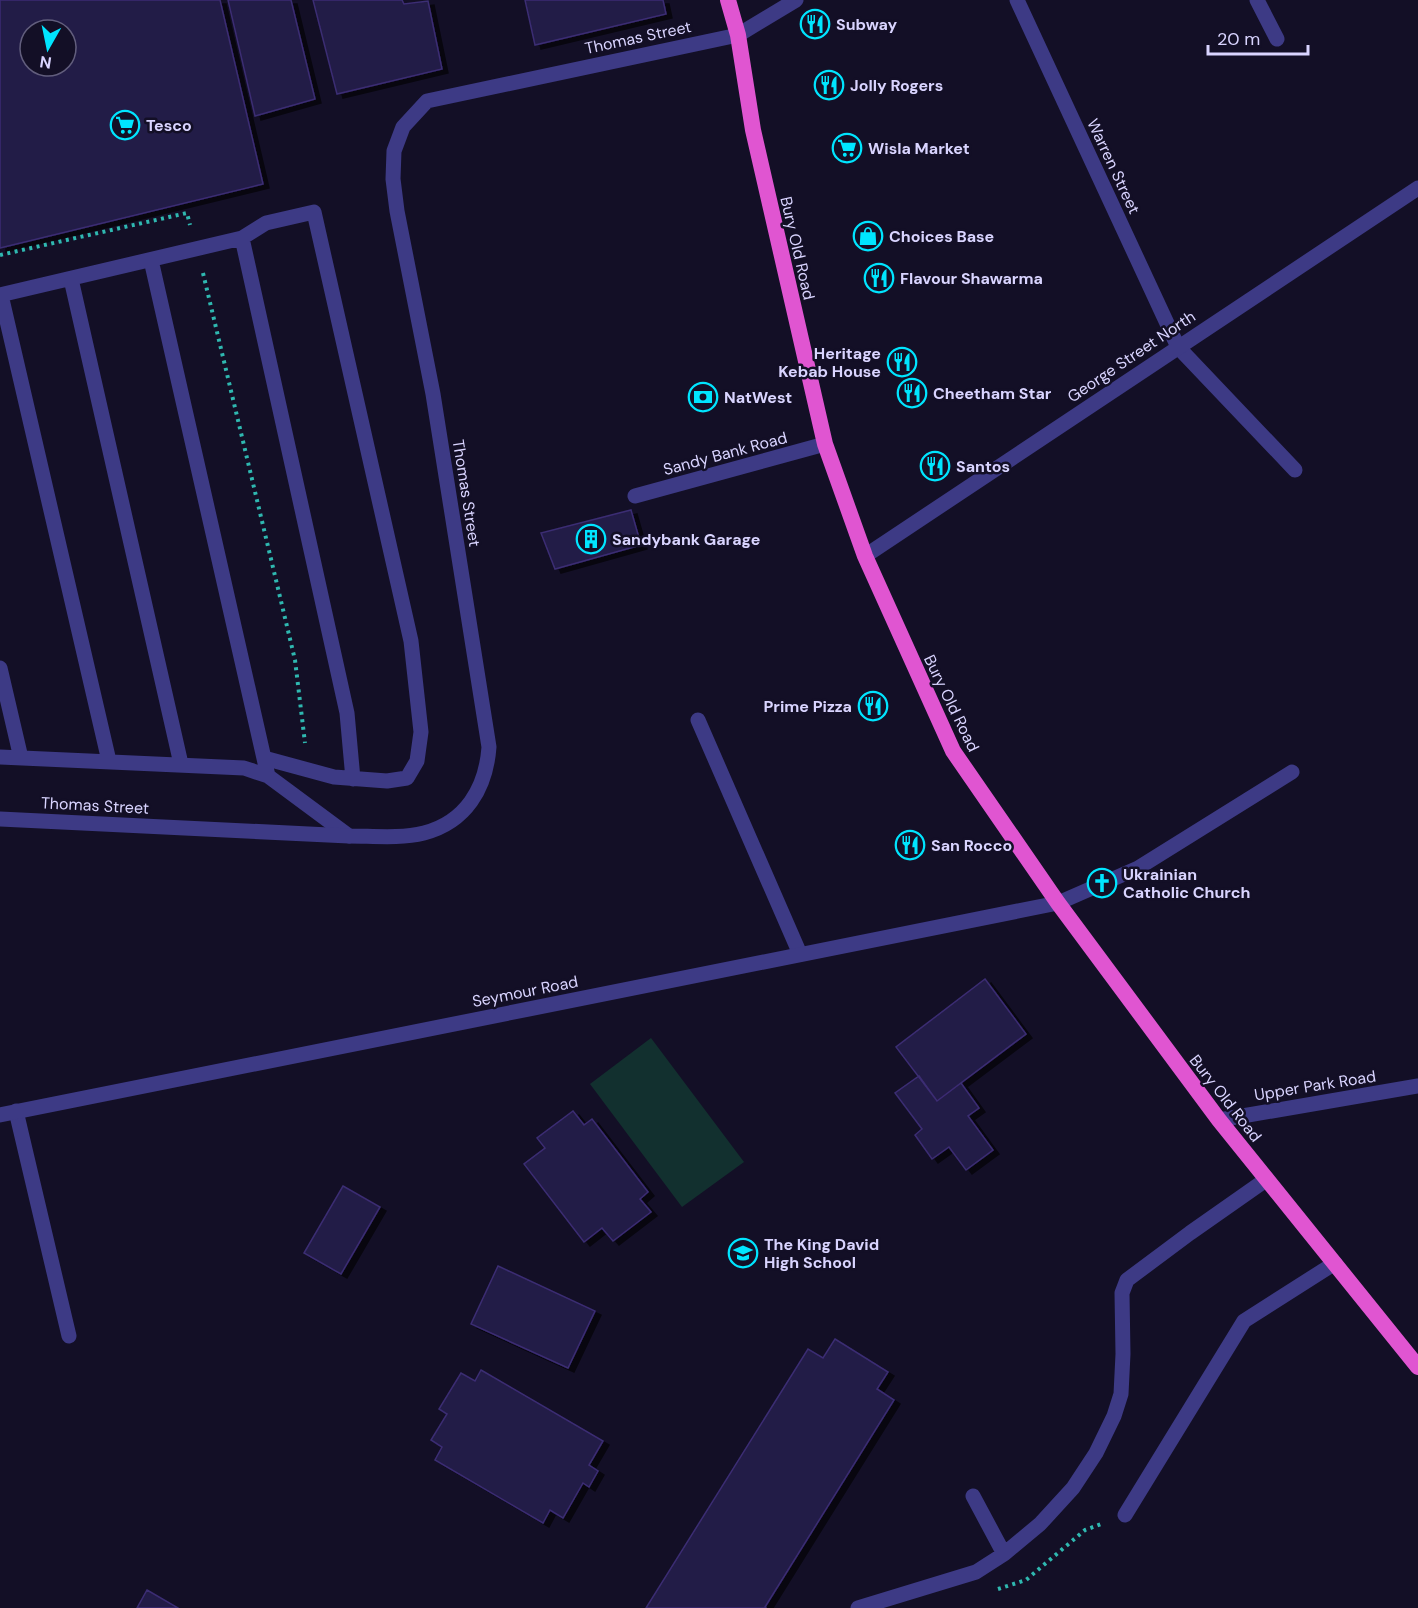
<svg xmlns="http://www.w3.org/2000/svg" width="1418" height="1608" viewBox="0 0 1418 1608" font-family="'DM Sans',sans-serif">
<defs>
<filter id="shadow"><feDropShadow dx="6" dy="4" stdDeviation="0" flood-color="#0009"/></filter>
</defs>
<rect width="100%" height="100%" fill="#130f26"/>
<!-- green -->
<path fill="#12302f" d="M651,1038L744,1162L682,1207L590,1084Z"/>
<!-- building -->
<path fill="#241b47" stroke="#3b2d73" stroke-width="1.5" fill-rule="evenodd" filter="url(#shadow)" d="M0,0H220L263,184L0,248ZM30,30H66V66H30Z
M228,0H291L315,99L255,116Z
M313,0H402L404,4L428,1L442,69L337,94Z
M525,0H663L666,14L535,45Z
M631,510L641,545L555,569L541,533Z
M985,979L1026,1034L937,1101L896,1047Z
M919,1076L937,1101L961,1083L979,1108L968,1116L993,1150L966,1170L949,1147L932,1159L915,1135L922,1129L895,1093Z
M573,1111L584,1125L592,1119L648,1192L640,1199L651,1212L613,1241L602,1228L584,1242L524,1164L545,1148L537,1138Z
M343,1186L380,1207L341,1274L304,1253Z
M498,1266L595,1311L568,1368L471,1324Z
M835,1339L888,1372L877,1389L894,1400L765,1607L766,1608H646L808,1349L823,1358Z
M481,1370L603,1441L589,1465L598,1471L589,1487L583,1483L563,1518L550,1510L543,1523L435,1460L442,1447L431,1440L447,1414L439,1409L461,1373L475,1381Z
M147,1590L178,1608H137Z"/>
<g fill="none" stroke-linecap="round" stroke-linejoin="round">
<!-- path -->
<path stroke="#2fb8b0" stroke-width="4" stroke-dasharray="3 4.5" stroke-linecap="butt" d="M0,255L187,213L190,225
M203,273L295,660L305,743
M998,1589L1026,1580L1085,1530L1104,1523"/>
<!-- service -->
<path stroke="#3d3a85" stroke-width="15" d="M242,238L347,713L353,779
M151,260L268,776
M71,279L181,764
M0,295L242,238L266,223L314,212L411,641L421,732L417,761L407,778L387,781L334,777L264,758
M1,295L109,761
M1178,347L1295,470
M0,668L21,758
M698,720L800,954
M0,757L244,768L268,776L349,836
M1058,903L1138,868L1292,772
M16,1111L69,1336
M973,1496L1004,1554
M1125,1515L1244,1321L1335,1263
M858,1608L976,1572L1004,1554L1040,1524L1073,1488L1096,1453L1114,1416L1121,1394L1123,1354L1122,1293L1127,1280L1190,1233L1267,1179"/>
<!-- minor -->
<path stroke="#3d3a85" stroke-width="15" d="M1017,0L1178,347
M1257,0L1277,39
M635,496L825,444
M865,556L1418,188
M0,819L349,836C373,836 400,839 424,833C466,822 486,788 489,747L433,394L397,211L393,179L394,151L403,127L427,101L738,35L796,0
M0,1115L1058,903
M1219,1120L1418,1086"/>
<!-- trunk -->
<path stroke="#e055d1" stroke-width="16" d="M728,0L738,35L753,130L825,444L865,556L953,751L1058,903L1219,1120L1418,1367"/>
</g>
<!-- icons -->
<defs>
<g id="restaurant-ring" transform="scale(1.5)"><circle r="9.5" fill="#130f26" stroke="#00e5ff" stroke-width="1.5"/><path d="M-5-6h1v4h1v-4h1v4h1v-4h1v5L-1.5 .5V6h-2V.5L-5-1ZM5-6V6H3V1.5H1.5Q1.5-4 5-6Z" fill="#00e5ff"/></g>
<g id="supermarket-ring" transform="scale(1.5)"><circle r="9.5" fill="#130f26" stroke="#00e5ff" stroke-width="1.5"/><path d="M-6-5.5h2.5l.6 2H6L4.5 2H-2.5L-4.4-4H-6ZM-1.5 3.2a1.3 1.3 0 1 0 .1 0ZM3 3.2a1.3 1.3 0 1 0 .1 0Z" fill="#00e5ff"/></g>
<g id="shop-ring" transform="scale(1.5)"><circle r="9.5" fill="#130f26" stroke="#00e5ff" stroke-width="1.5"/><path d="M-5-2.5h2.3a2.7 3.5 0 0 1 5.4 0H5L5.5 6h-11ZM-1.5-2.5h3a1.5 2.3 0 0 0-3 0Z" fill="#00e5ff"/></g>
<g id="bank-ring" transform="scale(1.5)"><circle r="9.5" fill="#130f26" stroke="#00e5ff" stroke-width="1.5"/><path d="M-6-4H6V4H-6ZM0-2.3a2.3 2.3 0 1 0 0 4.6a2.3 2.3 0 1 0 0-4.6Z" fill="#00e5ff"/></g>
<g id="building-ring" transform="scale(1.5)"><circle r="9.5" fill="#130f26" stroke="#00e5ff" stroke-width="1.5"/><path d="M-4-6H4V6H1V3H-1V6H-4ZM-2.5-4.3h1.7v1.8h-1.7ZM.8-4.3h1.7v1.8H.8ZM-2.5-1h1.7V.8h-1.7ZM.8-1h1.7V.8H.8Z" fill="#00e5ff"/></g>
<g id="church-ring" transform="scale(1.5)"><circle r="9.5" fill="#130f26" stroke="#00e5ff" stroke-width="1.5"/><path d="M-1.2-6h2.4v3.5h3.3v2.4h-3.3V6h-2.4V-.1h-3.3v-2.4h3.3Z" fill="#00e5ff"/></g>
<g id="school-ring" transform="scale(1.5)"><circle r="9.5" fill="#130f26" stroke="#00e5ff" stroke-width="1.5"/><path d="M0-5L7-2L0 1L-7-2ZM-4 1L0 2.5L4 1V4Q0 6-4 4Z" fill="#00e5ff"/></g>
</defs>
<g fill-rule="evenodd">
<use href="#restaurant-ring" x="815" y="24"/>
<use href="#restaurant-ring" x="829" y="85"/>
<use href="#supermarket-ring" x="125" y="125"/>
<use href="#supermarket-ring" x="847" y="148"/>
<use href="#shop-ring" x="868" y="236"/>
<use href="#restaurant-ring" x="879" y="278"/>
<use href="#restaurant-ring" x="902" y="362"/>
<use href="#restaurant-ring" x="912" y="393"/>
<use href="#bank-ring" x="703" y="397"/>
<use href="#restaurant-ring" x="935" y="466"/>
<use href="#building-ring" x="591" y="539"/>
<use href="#restaurant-ring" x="873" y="706"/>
<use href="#restaurant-ring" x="910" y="845"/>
<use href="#church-ring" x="1102" y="883"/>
<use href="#school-ring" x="743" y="1253"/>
</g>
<g text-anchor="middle" stroke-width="5" stroke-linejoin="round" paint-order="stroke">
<!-- poi labels -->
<g font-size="16" font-weight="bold" fill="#d9d4ff" stroke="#130f26" text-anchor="start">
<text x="836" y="30">Subway</text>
<text x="850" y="91">Jolly Rogers</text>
<text x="146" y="131">Tesco</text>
<text x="868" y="154">Wisla Market</text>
<text x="889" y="242">Choices Base</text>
<text x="900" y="284">Flavour Shawarma</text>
<text x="881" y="359" text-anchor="end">Heritage<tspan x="881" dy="18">Kebab House</tspan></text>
<text x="933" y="399">Cheetham Star</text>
<text x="724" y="403">NatWest</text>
<text x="956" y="472">Santos</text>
<text x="612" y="545">Sandybank Garage</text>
<text x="852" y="712" text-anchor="end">Prime Pizza</text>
<text x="931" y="851">San Rocco</text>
<text x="1123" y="880">Ukrainian<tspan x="1123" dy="18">Catholic Church</tspan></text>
<text x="764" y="1250">The King David<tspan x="764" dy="18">High School</tspan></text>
</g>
<!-- street labels -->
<g font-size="16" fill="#d9d4ff" stroke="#130f26">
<text transform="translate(638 37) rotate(-12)" y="6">Thomas Street</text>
<text transform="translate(1114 166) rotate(65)" y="6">Warren Street</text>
<text transform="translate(798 248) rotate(77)" y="6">Bury Old Road</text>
<text transform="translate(1131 356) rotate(-34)" y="6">George Street North</text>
<text transform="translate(725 453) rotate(-15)" y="6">Sandy Bank Road</text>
<text transform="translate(467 493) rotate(81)" y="6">Thomas Street</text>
<text transform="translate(952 703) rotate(64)" y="6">Bury Old Road</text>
<text transform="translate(95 805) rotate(3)" y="6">Thomas Street</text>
<text transform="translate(525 991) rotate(-11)" y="6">Seymour Road</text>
<text transform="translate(1315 1085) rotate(-9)" y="6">Upper Park Road</text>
<text transform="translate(1226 1098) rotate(52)" y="6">Bury Old Road</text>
</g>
</g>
<!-- north arrow -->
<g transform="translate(48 48) rotate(189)"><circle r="28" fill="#130f26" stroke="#625e7d" stroke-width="1.5"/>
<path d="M0-4.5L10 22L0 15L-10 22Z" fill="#00e5ff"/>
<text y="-9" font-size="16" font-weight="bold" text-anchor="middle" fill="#d9d4ff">N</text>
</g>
<!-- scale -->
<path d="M1208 45v9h100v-9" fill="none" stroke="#d9d4ff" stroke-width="3"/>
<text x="1217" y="45" font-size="18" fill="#d9d4ff" stroke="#130f26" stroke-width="4.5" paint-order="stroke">20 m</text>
</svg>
